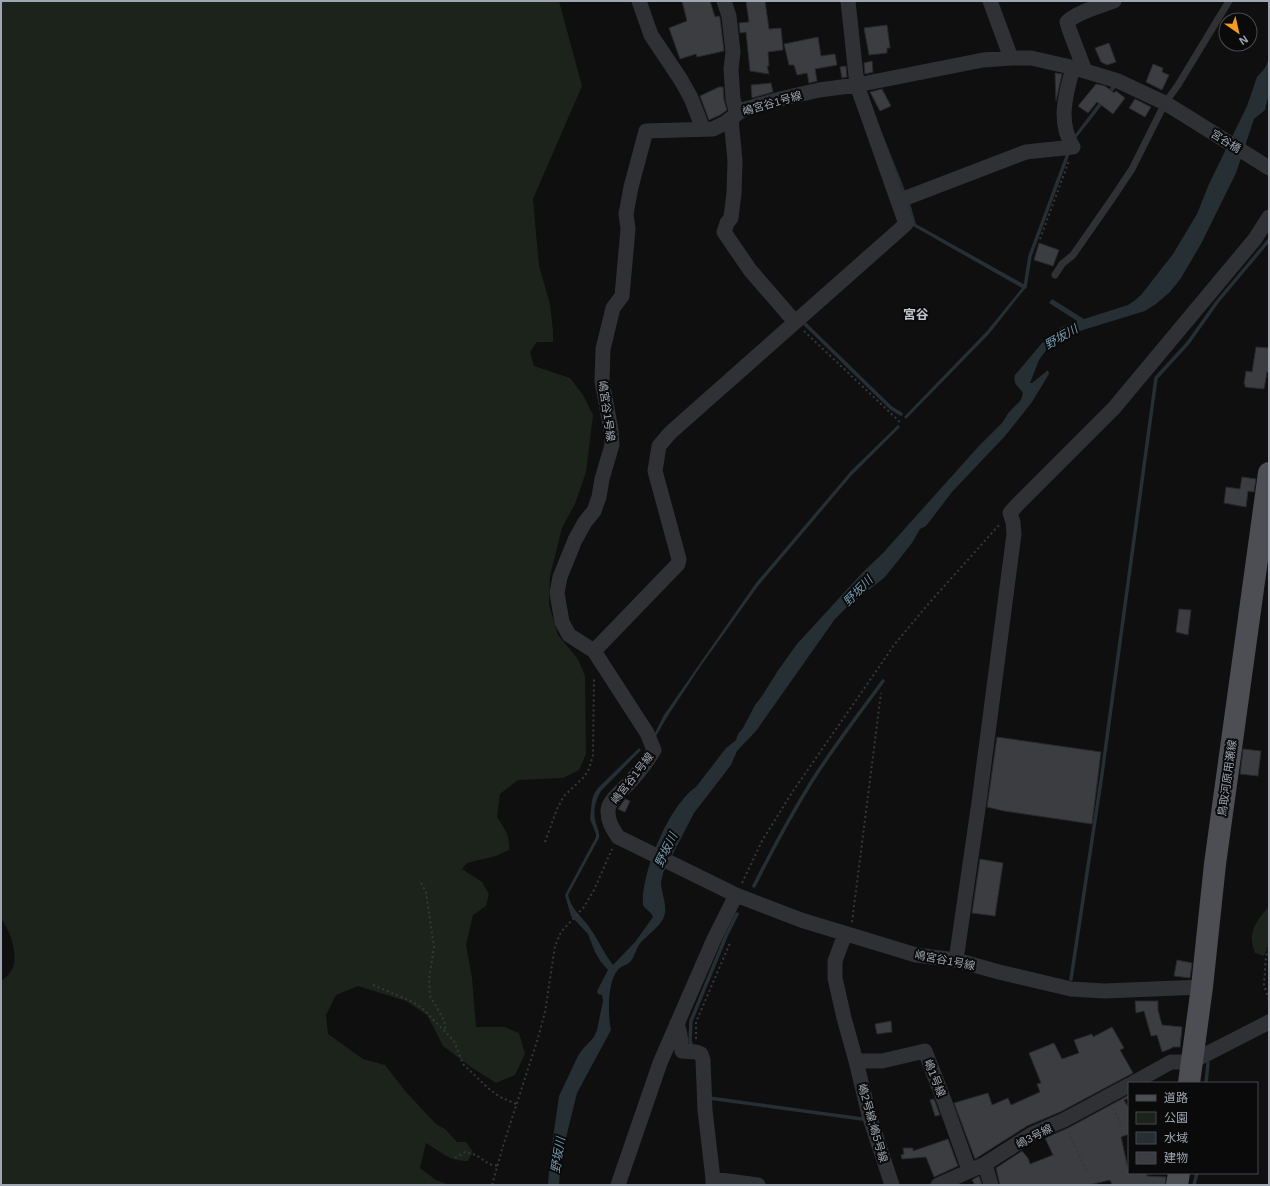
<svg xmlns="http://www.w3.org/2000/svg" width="1270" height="1186" viewBox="0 0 1270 1186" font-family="Helvetica,'Noto Sans JP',sans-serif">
<rect width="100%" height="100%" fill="#0f0f10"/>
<!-- green -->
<path fill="#1b231b" d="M1,1H559L582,86L533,199L539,266L550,304L553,331V342H537L530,352L534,366L570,378L583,395L593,415L586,472L575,504L562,528L550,576L549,605L558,635L578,659L585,676L586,754L579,770L563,778L518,780L500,794L497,817C505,830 510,834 509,850L496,856L467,863L462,869L482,882L489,894L486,906L473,915L466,945L472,978L476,1027H504L519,1033L525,1054L515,1075L496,1083L471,1067L443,1046L427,1015L406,1001L358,986L336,995L326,1015L328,1034L363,1059L385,1065L406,1092L436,1124L445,1129L457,1142H466L473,1152L468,1161C448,1161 442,1152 426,1143L420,1168L436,1180L449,1185H1V981C6,977 11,973 13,967C18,953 10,930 1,919Z
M1269,907V944L1264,956L1255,953C1254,949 1252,945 1252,941C1250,929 1261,914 1269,907Z"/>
<!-- water -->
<path fill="#252f34" d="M1269,59V92L1265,110L1254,119L1236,173L1201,244L1181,278L1170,292L1156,304L1145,311L1083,330L1067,336L1054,347L1047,349L1039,360L1030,383H1032L1048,370L1049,374L1032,402L1005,436L952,492L926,526L920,529L912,543L885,577L846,608L835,619L756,731L737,751L731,765L694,813L663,873C663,876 661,880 661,882C661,894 669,907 663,919C658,928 649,934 642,941C636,947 635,957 630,962C626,966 620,966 617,971C607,984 608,1016 611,1030L577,1093L561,1158L559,1185H548L550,1159L559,1096L578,1056L582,1050L594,1037L597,1030L603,1001L602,995L598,994L597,991L608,970L601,962L595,952L588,934L571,916L565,895L596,837V834L590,819L592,800L594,794L598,788L639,748L641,750L601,791C596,799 593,810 595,819C596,826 600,831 599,838L568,895C571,908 579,914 587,924C597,937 603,952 613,965L635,942L653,917C651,911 646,910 643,905C641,873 669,805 696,787L726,748L736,740L738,734L743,728L755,705L762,696L779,669L797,644L863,572L883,553L978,447L1002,423L1009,412L1021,400L1023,393C1019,387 1012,384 1015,375L1042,343L1062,327L1077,321L1049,303L1052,299L1084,319L1128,305L1134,301L1141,295L1173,254L1197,214L1209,184L1247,106L1257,77L1265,68Z
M862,73L864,76L867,95L910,203L916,224L1027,286L989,334L906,419L904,417L987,331L1022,288L913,226L863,95Z
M1113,84L1117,86L1073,142L1071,140Z
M898,425L900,427L851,476L758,586L700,667L667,717L655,738L654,735L664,715L756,583L851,471Z"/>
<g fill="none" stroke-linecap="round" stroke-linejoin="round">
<!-- stream -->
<path stroke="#252f34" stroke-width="3.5" d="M1025,287L1030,256L1069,151
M804,323L891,408L901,414
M754,886C772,850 791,815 812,781C834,746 859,714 883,681
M1071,979L1102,774L1156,378L1188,343L1217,302L1269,240
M692,1047L690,1041L691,1021L726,936L737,914
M1206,1083L1208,1063
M709,1098L862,1119
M1194,1185L1197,1173"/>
</g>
<!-- building -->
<path fill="#3b3d40" stroke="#29292c" d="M682,1H710L715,17L719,16L720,18L724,51L697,57L696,54L680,59L669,28L687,21Z
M746,1H765L769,29L781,28L783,50L768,52L769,66H767L769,74L750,71L746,32L740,33L739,23L749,22Z
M887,25L890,48H887V53L869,55L864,28Z
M818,37L821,56L835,54L837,65L815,69L817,81L809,83L807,73L797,75L794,65H789L784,44Z
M1109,43L1116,62L1107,65L1101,62L1095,48Z
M872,61L873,72L865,74L864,63Z
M1153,64L1163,68L1162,72L1169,75L1162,90L1146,82Z
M846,66L847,77L842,78L840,67Z
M1055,73L1062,74L1056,101Z
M771,83L773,92L752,98L751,85Z
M1096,84L1105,86L1114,93L1116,91L1125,98L1113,114L1097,102L1088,113L1078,106Z
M719,87H723L724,100L727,110L720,115L709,120L700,96Z
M882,89L891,106L880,111L870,92Z
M1135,99L1151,107L1145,117L1129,108Z
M1039,243L1059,250L1053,266L1034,260Z
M1256,347L1269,348V373L1267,372L1264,389L1245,387V384H1244L1246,371L1252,372Z
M1242,477L1256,479L1254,492L1248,491L1246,507L1224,503L1226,487L1240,489Z
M1179,609L1191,610L1188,635L1176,632Z
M997,737L1101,752L1092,824L1004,811L987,807Z
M1243,749L1261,751L1258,776L1240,774Z
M625,799L630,801L625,812L618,809Z
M980,859L1003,863L995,916L972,913Z
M1177,960L1192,963L1190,978L1174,976Z
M1135,1001H1158V1010L1162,1025L1182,1027L1180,1047H1172V1048L1162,1052L1157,1035L1151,1036L1144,1011L1136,1013Z
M891,1021L892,1032L877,1034L875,1024Z
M1112,1027L1124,1048L1120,1050L1133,1073L1060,1112L1027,1126L975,1159L954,1103L988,1093L992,1105L1008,1098L1011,1105L1040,1092L1037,1084L1041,1083L1029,1053L1054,1043L1062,1059L1079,1053L1074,1040L1092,1034L1093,1037Z
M1129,1095V1098L1124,1100L1129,1109V1134L1121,1137L1129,1173H1147V1176L1166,1177L1165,1185H1112L1110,1180L1089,1185H1000L996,1168L1022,1151L1028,1158L1030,1164L1053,1155L1045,1138L1068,1128Z
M934,1099L940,1115L935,1116L930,1100Z
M948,1139L958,1166L934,1177L926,1157L902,1159L901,1155L904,1154L903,1148H913V1151Z
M979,1176L982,1185H975L972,1180Z"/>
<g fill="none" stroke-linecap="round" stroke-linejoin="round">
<!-- path -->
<path stroke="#36383c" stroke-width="2" stroke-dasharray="2 3" stroke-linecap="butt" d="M1040,239L1069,161
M804,331L901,423
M545,842L557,809L564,796L584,777L589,769L593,755L594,677
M421,883L426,892L434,947L429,979L430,996L444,1020L446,1032
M742,883L762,841L793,791L877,670L894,645L930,602L1000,524
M852,922L881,693
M1269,949L1266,956L1264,985L1269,1000
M373,985L413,1002L423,1009L454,1041L463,1064L488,1088L500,1097L516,1104
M696,1039V1022L730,943
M1114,1108L1121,1127
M1069,1132L1087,1173
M455,1158L465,1152L476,1155L489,1164L498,1166
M492,1185L503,1146L538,1038L545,1012L555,946L561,932L584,907L594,890L612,849"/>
<!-- service -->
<path stroke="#303135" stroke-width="7" d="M1055,275L1062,264L1073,255L1112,199L1132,169L1165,103L1178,85L1229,1"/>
<!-- minor -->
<path stroke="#303135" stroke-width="15" d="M639,1L651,35L681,80L691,98L703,129
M724,1L729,16L733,52L731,69L733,99L737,114
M990,1L1011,58H1031L1075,68L1118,81L1165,103L1183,114L1269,168
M1011,58L983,60L857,85L819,90L780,99L742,110L725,123L713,129L646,131L631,187L626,214L628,229L622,296L613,308L603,349L602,381L611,430L612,445L602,479L599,497L594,511L585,522L575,540L560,577L557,593L562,622L569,635L594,651L647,733L654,750C647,762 639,772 630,782C623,790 607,801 608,812C608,822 613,829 618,837L736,895L801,920L916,955L956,960L999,972L1071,989L1104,991L1202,987
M1085,71L1069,29L1067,22C1077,12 1100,6 1114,1
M731,119L735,161L734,193L731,218L727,223L724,232L750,270L795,322
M898,201L1026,152L1073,147C1057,121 1066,94 1073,67
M594,651L678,564L679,559L655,471L659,446L670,433L697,409L906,224L857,85L848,1
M845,934L835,961V978L844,1018L856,1061L869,1115L892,1185
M956,960L979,802L1014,534L1013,522L1010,513L1018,504L1114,408L1255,239L1269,217
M677,1023L680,1035L682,1051L696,1052L701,1054L703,1060L705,1110L713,1179V1185
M856,1061H882L925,1051L945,1103L969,1170
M1133,1083L1171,1062H1191L1269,1022
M985,1164L991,1185
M713,1179L758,1185
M618,1185L660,1063L714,939L736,895
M938,1185L985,1164L1032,1134L1064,1120L1129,1085"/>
<!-- primary -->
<path stroke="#4c4e54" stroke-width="22" d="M1189,1083L1202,987L1215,864L1269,473
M1177,1185L1179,1173"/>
</g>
<g text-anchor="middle" stroke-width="4" stroke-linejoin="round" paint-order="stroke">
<!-- street labels -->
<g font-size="11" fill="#9fa7b2" stroke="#0a0a0b">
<text transform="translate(772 103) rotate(-16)" y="4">嶋宮谷1号線</text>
<text transform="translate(1226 141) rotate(32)" y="4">宮谷橋</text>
<text transform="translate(607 411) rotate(82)" y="4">嶋宮谷1号線</text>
<text transform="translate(632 778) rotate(-52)" y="4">嶋宮谷1号線</text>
<text transform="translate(1227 778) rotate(-82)" y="4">鳥取河原用瀬線</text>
<text transform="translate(945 960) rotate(11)" y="4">嶋宮谷1号線</text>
<text transform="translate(935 1078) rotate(68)" y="4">嶋1号線</text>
<text transform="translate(873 1123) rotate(74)" y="4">嶋2号線;嶋5号線</text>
<text transform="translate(1034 1136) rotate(-27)" y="4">嶋3号線</text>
</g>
<!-- water labels -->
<g font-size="12" font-style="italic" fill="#7499ae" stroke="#0a0a0b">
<text transform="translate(1061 337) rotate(-30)" y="4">野坂川</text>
<text transform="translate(858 591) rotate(-46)" y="4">野坂川</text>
<text transform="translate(666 850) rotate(-64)" y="4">野坂川</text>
<text transform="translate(558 1155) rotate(-81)" y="4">野坂川</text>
</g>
<!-- quarter labels -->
<g font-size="13" font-weight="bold" fill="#c0c5ce" stroke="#0a0a0b">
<text x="916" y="319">宮谷</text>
</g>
</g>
<!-- border -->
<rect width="1270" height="1186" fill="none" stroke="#9fa7b2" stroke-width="4"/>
<!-- legend -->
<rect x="1128" y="1082" width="130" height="92" fill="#0a0a0b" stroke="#46494e"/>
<rect x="1136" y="1095" width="20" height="6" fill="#4c4e54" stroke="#46494e"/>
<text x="1164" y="1102" font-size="12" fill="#9fa7b2">道路</text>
<rect x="1136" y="1112" width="20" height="12" fill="#1b231b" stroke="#46494e"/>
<text x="1164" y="1122" font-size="12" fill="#9fa7b2">公園</text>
<rect x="1136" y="1132" width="20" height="12" fill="#252f34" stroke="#46494e"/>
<text x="1164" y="1142" font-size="12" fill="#9fa7b2">水域</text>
<rect x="1136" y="1152" width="20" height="12" fill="#3b3d40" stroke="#46494e"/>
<text x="1164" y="1162" font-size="12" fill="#9fa7b2">建物</text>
<!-- north arrow -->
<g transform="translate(1238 32) rotate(146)"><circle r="19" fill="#0a0a0b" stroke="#46494e"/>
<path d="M0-3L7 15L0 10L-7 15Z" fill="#f59922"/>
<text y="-6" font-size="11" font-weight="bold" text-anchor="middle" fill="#9fa7b2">N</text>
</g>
</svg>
